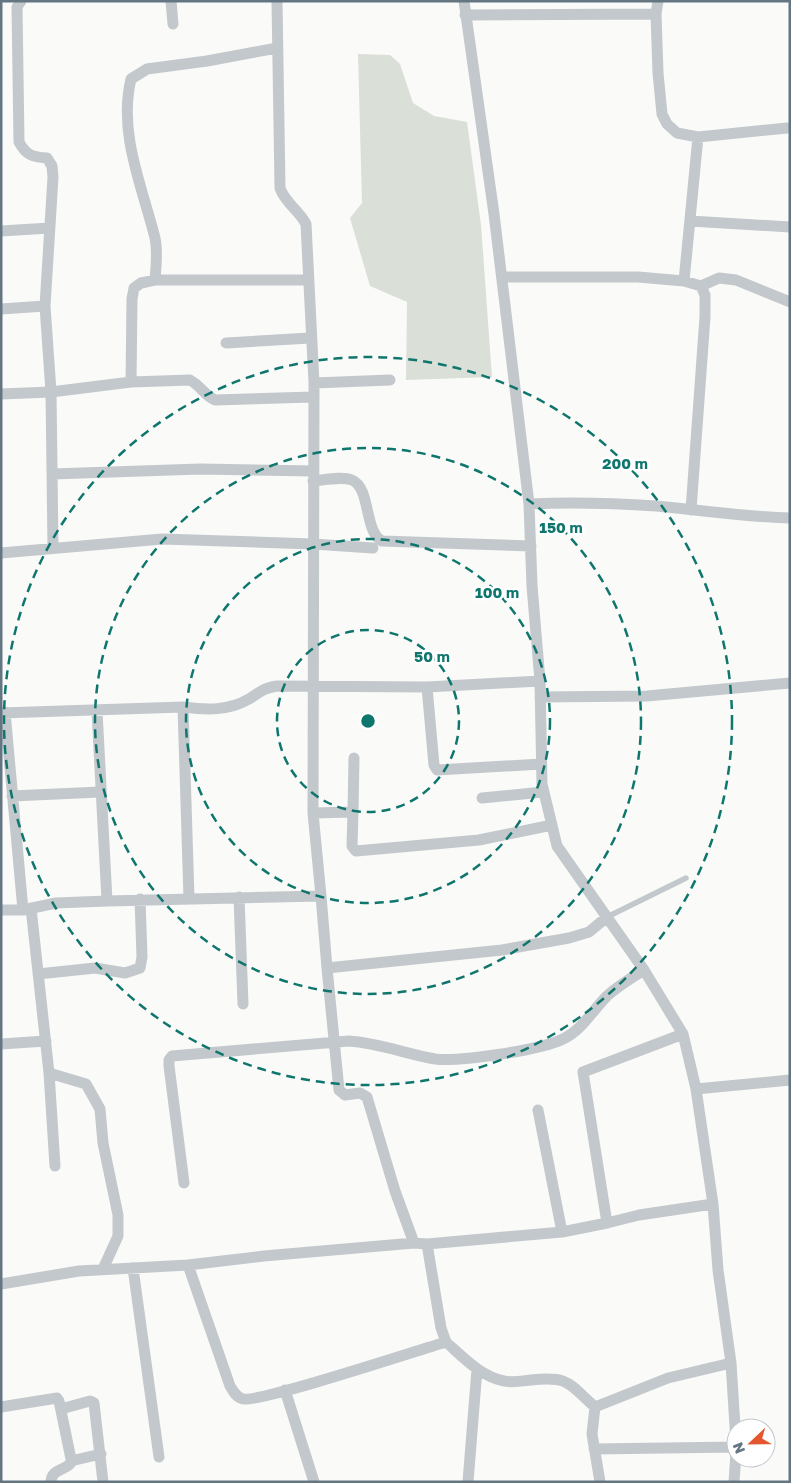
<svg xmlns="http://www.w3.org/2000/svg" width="791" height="1483" viewBox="0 0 791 1483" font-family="'Golos Text',sans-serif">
<rect width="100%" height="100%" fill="#fafaf8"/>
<!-- green -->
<path fill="#dadfd7" d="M358,54L390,55L400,64L413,103L434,116L467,122L481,225L492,377L406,380L407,302L370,286L350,218L362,203Z"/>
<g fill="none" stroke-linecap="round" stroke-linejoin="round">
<!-- service -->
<path stroke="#c3c8cc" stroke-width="5.5" d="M607,917L686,878"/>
<!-- minor -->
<path stroke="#c3c8cc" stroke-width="11" d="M21,1L17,7L19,142C26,155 32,157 47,158L52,166L53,177L45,306
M171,1L173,24
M277,1L280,188C285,203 299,210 306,224L314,383L313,813
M464,1L494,214L529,504L532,586L540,681L542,784L557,846L644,970L683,1034L696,1089L713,1204L718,1270L731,1363L736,1442
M658,1L656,14L658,73L662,114L667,124L677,133L698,137L787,128
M465,15L656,14
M690,221L790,227
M1,231L50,228
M502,277H638L684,281L701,286L705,295V317L691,510
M155,280H309
M684,281L698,137
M701,286L719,278L736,280L790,302
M1,309L45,306L51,392L131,382L190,380C201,386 204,395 215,400L313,397
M226,343L310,338
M131,382L132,299L134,288L141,283L155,280C156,267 158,252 155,238C142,186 118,133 131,79L147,69L207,61L277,48
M314,383L390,380
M1,394L51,392L53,548
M52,474L200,469L313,471
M313,481C324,480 342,476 352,480C371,488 364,532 382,541L531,546
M529,504C571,502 613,503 656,506C700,510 745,517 790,518
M1,553L162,539L313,544L373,548
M427,687L434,765L437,770L541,764
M540,697L647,696L790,683
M183,707C207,710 228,711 249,699C262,691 261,689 277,686L427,687L540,681
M97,711L107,901
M5,712L23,910
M1,713L183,707L189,898
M12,796L100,792
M482,798L543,792
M353,812L354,758
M321,896L313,813L353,812L352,846L356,851L479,840L552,825
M239,897L243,1004
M31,908L49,1073L55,1166
M1,910H23L56,903L107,901L321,896L327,968L502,950L569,938L589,932L607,917
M327,968L339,1090L345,1095L360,1093L367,1097L395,1191L414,1243
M38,974L95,968L125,973L140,968L142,957L140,899
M1,1044L46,1041
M49,1073L86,1084L100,1109L103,1143L118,1215V1236L103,1269
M696,1089L790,1080
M184,1183L169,1066V1060L172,1056L349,1041C379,1043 406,1054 435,1059C459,1062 541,1050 563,1039C582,1030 592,1011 607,996C618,986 631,978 644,970
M607,1223L639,1215L713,1204
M562,1232L607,1223L583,1072L683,1034
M188,1265L230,1386C233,1391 236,1397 243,1399C259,1403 419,1350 446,1342C463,1357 480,1376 504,1381C512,1383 522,1381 531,1380C569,1376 568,1383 595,1407
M133,1268L159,1457
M1,1284L79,1271L188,1265L264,1256L414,1243L427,1244
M446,1342L441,1328L427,1244L562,1232L538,1110
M285,1390L314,1482
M1,1407L57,1398L59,1401L71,1459L75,1460L101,1454
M595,1407L668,1378L731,1363
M595,1407L592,1434L600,1482
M61,1409L90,1401L94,1403L103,1482
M594,1449L736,1447
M51,1482C51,1468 68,1471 73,1460
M468,1482L477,1369
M734,1482L736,1453"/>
</g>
<!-- distance rings -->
<g fill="none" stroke="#0f766e" stroke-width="2.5" stroke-dasharray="9 6">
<circle cx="368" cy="721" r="91"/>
<circle cx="368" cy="721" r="182"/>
<circle cx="368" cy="721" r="273"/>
<circle cx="368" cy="721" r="364"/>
</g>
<circle cx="368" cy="721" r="8" fill="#0f766e" stroke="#fff" stroke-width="2.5"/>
<g font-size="15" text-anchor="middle" font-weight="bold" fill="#0f766e" stroke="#fff" stroke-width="5" stroke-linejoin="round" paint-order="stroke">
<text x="625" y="469">200 m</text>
<text x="561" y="533">150 m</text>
<text x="497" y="598">100 m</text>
<text x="432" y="662">50 m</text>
</g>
<!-- border -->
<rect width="791" height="1483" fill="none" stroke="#657683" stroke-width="5"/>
<!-- north arrow -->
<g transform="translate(751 1443) rotate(248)"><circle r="24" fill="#ffffff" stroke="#c1c8cd"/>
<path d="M0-4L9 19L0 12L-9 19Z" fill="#e4572e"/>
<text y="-8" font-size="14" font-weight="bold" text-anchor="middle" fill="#657683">N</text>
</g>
</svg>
